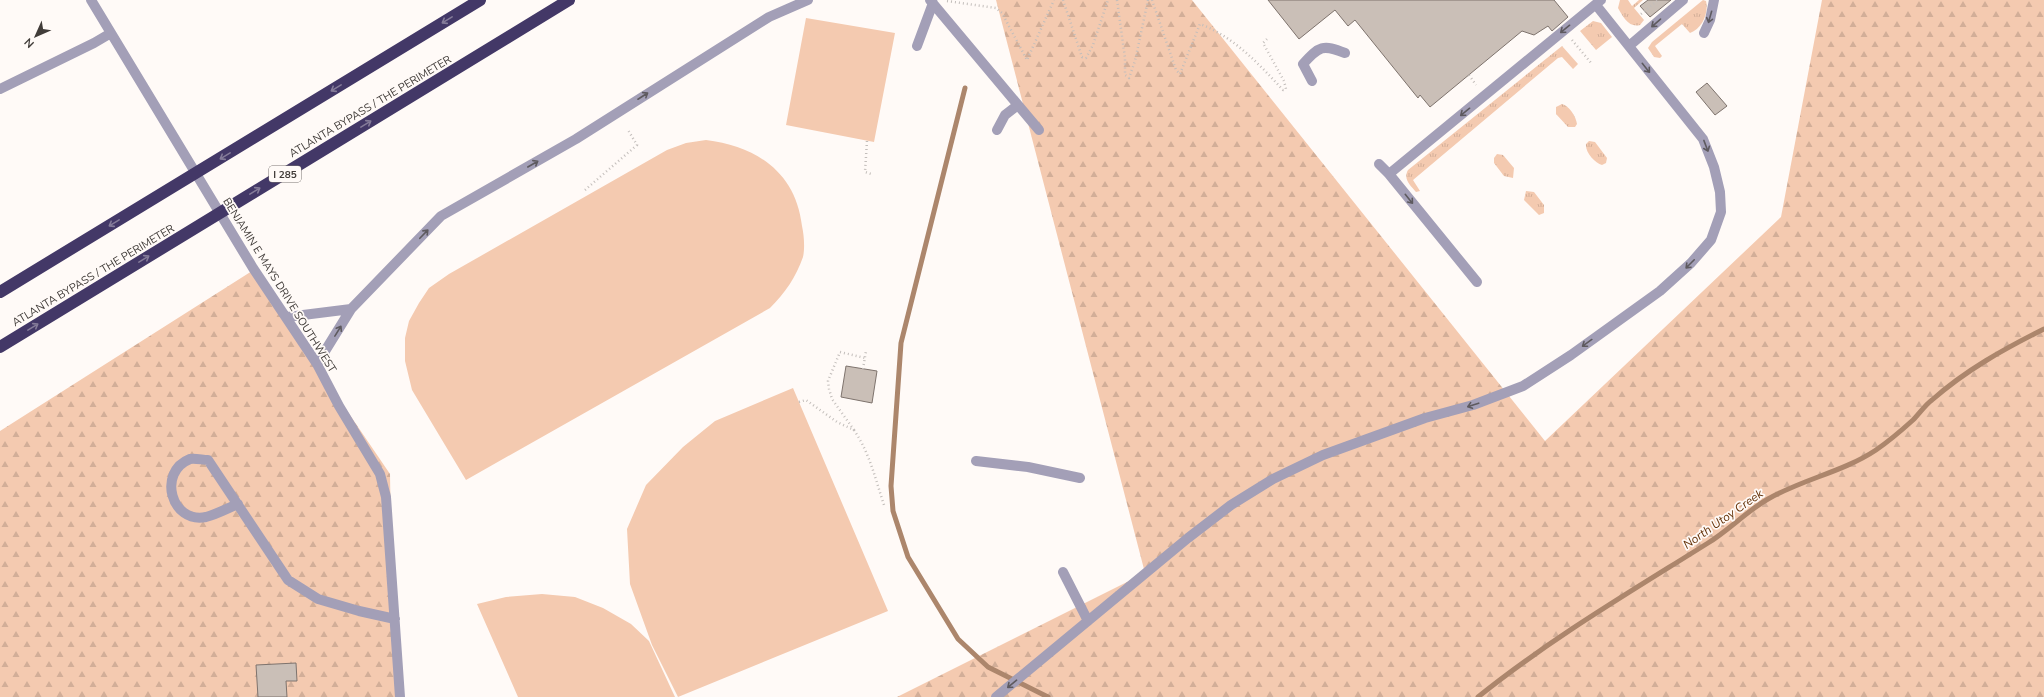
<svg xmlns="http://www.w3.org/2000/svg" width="2044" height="697" viewBox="0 0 2044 697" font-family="'Nunito Sans',sans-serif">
<defs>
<pattern id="grass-tufts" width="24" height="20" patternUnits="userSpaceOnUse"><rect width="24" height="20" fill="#f4cab0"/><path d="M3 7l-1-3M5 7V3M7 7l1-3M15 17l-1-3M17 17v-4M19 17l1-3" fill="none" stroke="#d2ae98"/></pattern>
<pattern id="forest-firs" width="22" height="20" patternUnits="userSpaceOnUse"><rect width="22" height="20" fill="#f4cab0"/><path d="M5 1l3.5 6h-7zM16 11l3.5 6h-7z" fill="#d2ae98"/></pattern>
</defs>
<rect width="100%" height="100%" fill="#fffaf7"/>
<!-- grass -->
<path fill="url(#grass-tufts)" d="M1620,0H1628L1632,6L1639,0H1643L1634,8L1644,20L1640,25C1629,28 1623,17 1618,8Z
M1703,0L1706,1C1709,13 1702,29 1690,33L1682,24L1655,46L1662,56L1660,58L1654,57L1648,48L1652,42Z
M1593,21L1601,23L1612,37L1596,50L1580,31Z
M1562,46L1578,64L1573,69L1562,57L1558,58L1413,180L1420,191L1416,192C1410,185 1403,179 1408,170Z
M1562,104C1569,106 1576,116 1577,124L1575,127H1568L1556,114V107Z
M1589,141L1595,142L1607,158L1606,163L1602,165C1595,163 1585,152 1586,144Z
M1497,154L1503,155L1514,168L1513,178L1504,176L1494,163V158Z
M1526,191L1534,192L1544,205V213L1539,215L1524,200Z"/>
<!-- forest -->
<path fill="url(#forest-firs)" d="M996,0H1192L1545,441L1781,217L1822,0H2044V697H897L1145,573Z
M252,271L390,474L392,592L399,697H0V431Z"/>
<!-- pitch -->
<path fill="#f4cab0" d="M806,18L895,33L874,142L786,125Z
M706,140C757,146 796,173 802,226C804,235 805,248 803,257C796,277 785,293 770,308L466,480L412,390L405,361V338L409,321L419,303L429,288L449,274L667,150L686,143Z
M793,388L888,611L678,697L652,645L630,584L627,529L646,485L683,447L715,421Z
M542,594L575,597L603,608L631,624L649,641L675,697H518L477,604L506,597Z"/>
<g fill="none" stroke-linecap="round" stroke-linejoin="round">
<!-- stream -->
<path stroke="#ac866c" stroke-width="5" d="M965,88L901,343L891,486L893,511L908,557L958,639L988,667L1048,697
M1478,697C1550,639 1630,592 1708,543C1729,530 1747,511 1768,499C1803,479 1843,472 1876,450C1889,441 1902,430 1913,420C1920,413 1925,405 1932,400C1966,370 2004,349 2044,329"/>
</g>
<!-- building -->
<path fill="#cabfb7" stroke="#7e736d" d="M1268,0H1554L1568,17L1552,31L1548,26L1534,35L1522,31L1430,107L1420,95L1418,98L1355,20L1348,26L1335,10L1299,39Z
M1648,0H1671L1650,17L1640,6Z
M1707,83L1727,106L1715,115L1696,92Z
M846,366L877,371L872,403L841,397Z
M296,663L297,681H286L287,697H258L256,665Z"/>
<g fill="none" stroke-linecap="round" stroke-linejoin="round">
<!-- path -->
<path stroke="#c3bebb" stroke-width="2.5" stroke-dasharray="1 3" stroke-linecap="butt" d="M1063,0L1082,57L1086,58L1093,45L1108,0
M1117,0L1125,58V75L1129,78L1135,61L1148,0
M1152,0L1176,70L1180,74L1200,24C1234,37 1258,63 1283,90L1286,89L1284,81L1263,43L1269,37
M947,1L996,8L1002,13L1027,60L1054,0
M1641,14L1658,0
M1572,40L1592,64
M1469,75L1476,85
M867,141L865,172L871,174
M585,190L637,145L628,130
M863,369L866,351
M799,402L806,400L837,422L854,430L832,399L829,389L828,381L840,352L865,358
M854,430C870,454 875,478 884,505"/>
<!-- minor -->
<path stroke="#a39fb7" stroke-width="10" d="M91,0L253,268L317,364L339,406L380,474L386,497L400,697
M930,0L1018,105L1005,115L997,130
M1704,33L1710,20L1714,0
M917,46L933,3
M1629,46L1683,0
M1312,81L1303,64C1319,46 1323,44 1345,53
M0,89L94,43L111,33
M1018,105L1039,130
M1379,164L1389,174
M1477,282L1389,174L1601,0
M287,317L351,309
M317,364L351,309L441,216L576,139L769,17L808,0
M976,461L1028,467L1080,478
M238,504C228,508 217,514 206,517C171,524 157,472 190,459C195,458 203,460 208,460L288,580L318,599L359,611L395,619
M1063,572L1088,621
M996,697L1188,538L1231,505L1273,479L1323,455L1425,418L1473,405L1523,386L1571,355L1660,291L1691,263L1711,240L1721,212L1720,192L1714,167L1703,139L1596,5"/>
<!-- highway -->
<path stroke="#433867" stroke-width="12" d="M0,292L480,0
M0,347L569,0"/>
</g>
<!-- one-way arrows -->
<defs><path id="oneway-shaft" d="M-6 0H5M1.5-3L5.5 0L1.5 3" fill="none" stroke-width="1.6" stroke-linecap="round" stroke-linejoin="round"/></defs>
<g stroke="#5e5a5f">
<use href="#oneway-shaft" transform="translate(1710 17) rotate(106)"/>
<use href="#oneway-shaft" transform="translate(1656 23) rotate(139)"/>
<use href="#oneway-shaft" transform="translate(1565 29) rotate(141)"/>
<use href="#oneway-shaft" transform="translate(1646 68) rotate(51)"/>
<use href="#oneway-shaft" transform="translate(643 96) rotate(-33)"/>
<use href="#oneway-shaft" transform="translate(1465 112) rotate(141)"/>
<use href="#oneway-shaft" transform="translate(1706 146) rotate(69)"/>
<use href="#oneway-shaft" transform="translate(533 164) rotate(-30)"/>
<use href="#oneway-shaft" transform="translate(1409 199) rotate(51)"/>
<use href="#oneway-shaft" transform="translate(424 234) rotate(-46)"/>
<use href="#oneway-shaft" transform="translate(1690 264) rotate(135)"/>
<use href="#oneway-shaft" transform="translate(338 331) rotate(-58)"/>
<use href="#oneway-shaft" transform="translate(1587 343) rotate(144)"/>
<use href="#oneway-shaft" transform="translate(1473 405) rotate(162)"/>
<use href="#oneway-shaft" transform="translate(1012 684) rotate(140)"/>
</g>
<g stroke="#857c99">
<use href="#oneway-shaft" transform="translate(447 20) rotate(149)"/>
<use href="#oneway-shaft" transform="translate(336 88) rotate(149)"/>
<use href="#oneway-shaft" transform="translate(366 124) rotate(-31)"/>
<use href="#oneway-shaft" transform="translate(225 156) rotate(149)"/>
<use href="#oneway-shaft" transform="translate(255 191) rotate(-31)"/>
<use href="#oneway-shaft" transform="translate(114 223) rotate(149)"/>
<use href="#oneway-shaft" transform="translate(144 259) rotate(-31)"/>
<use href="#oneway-shaft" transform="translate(33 327) rotate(-31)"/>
</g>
<g text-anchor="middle" stroke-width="3.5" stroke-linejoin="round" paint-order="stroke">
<!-- shield labels -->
<rect fill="#fffaf7" stroke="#7a7572" stroke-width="1" x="269" y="166" width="32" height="16" rx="3"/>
<g font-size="10" font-weight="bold" fill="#413c39">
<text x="285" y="178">I 285</text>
</g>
<!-- street labels -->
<g font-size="11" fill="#413c39" stroke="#fffaf7">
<text transform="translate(370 106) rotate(-31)" y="4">ATLANTA BYPASS / THE PERIMETER</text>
<text transform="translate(93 275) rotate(-31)" y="4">ATLANTA BYPASS / THE PERIMETER</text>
<text transform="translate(280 285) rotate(58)" y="4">BENJAMIN E MAYS DRIVE SOUTHWEST</text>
</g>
<!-- water labels -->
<g font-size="12" font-style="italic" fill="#67350c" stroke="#fffaf7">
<text transform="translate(1723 519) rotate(-35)" y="4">North Utoy Creek</text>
</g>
</g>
<!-- north arrow -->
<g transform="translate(36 36) rotate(225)" stroke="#fffaf7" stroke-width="3" paint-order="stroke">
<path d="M0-3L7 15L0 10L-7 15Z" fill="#413c39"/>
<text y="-6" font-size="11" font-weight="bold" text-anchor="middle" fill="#413c39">N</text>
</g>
</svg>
